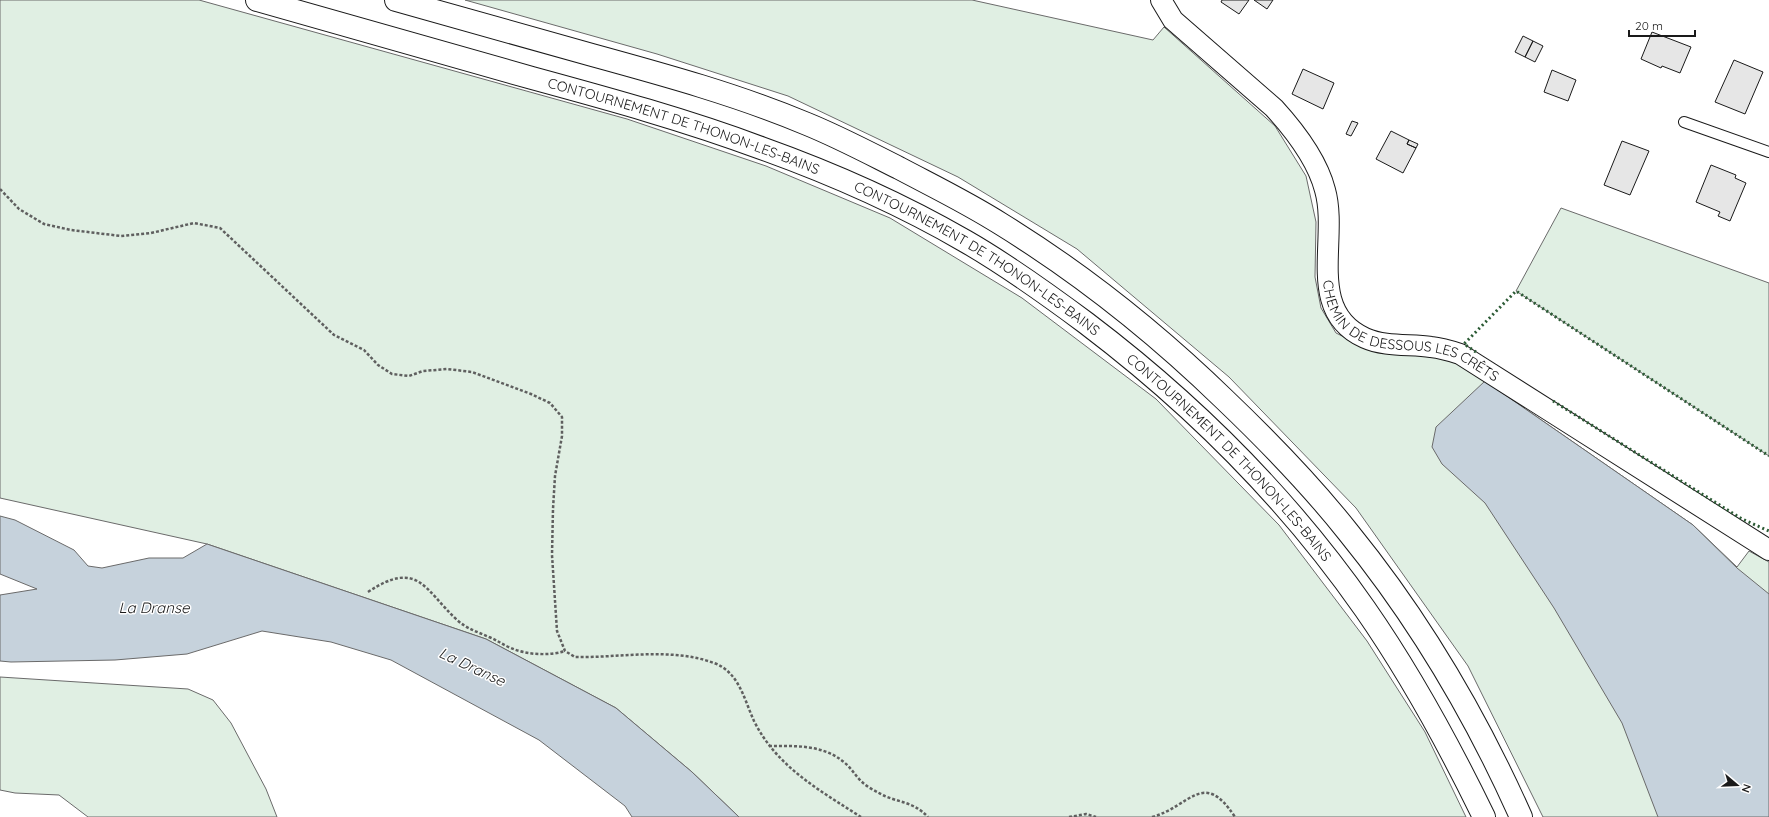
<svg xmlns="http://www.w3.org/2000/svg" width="1769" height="817" viewBox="0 0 1769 817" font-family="Quicksand,sans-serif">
<rect width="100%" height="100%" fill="#fff"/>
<!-- green -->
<path fill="#e0efe3" stroke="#6a6a6a" d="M0,0H199L627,119L766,166L890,218L1022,298L1156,399L1279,525L1367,641L1425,732L1466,817H739L692,772L616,708L486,639L207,544L0,498Z
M465,0H972L1153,40L1164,27L1275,126L1306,176L1316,222L1315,277L1321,308L1336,333L1373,351L1428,354L1453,361L1485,381L1693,525L1737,567L1749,551L1769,562V817H1543L1468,666L1356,508L1229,377L1077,249L958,177L788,96L657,54Z
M1561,208L1769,283V456L1516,291Z
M0,677L188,689L213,700L231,723L266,789L277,817H88L59,795L15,793L0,790Z"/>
<!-- water -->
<path fill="#c6d2dc" stroke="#6a6a6a" d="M1485,381L1693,525L1737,568L1769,594V817H1658L1622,723L1554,608L1485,503L1442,464L1432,447L1436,427Z
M0,516L15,520L74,550L88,566L102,568L149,558H183L207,544L486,639L616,708L692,772L739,817H632L625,806L539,740L391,660L331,642L262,631L187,654L115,660L11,662L0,661V595L37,589L0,574Z"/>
<!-- building -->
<path fill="#e6e6e6" stroke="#1a1a1a" d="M1222,0H1249L1239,14L1221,2Z
M1254,0H1273L1267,9Z
M1652,32L1691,47L1680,73L1662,66L1661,68L1641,59Z
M1523,36L1533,41L1525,57L1515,52Z
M1533,41L1543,46L1535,62L1525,57Z
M1734,60L1763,72L1745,114L1715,102Z
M1303,69L1334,83L1323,109L1292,94Z
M1552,70L1576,80L1568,101L1544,92Z
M1352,121L1358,123L1351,136L1346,134Z
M1391,131L1409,140L1407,144L1416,148L1403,173L1376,159Z
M1409,140L1418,144L1416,148L1407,144Z
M1622,141L1649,151L1630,195L1604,185Z
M1711,165L1736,175L1735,178L1746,183L1730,221L1718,216L1720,212L1696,202Z"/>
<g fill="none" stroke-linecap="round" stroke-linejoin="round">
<!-- service casing -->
<g stroke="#1a1a1a" stroke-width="12">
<path id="service" d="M1684,122L1769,152"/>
</g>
<!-- minor casing -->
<g stroke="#1a1a1a" stroke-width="22">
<g id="minor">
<path id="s1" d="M1161,0L1173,20L1274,108C1295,131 1317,159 1325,190C1339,239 1305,311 1365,338C1385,347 1410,344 1431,347C1441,348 1451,351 1460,354L1769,550"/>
</g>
</g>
<!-- trunk casing -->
<g stroke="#1a1a1a" stroke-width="24">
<g id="trunk">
<path id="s2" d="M257,0C349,26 441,52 532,78C609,99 686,120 761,148C831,173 901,204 965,241C1007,265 1047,294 1086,323C1193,404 1289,500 1365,609C1411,675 1449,745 1484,817"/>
<path d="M396,0C462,18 527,37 592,55C665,75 738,95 807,124C839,137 869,153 899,168C933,186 968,203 1001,224C1082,274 1156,333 1224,399C1268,441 1310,484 1348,532C1418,618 1476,716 1521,817"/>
</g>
</g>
<!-- path -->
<path stroke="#5f5f5f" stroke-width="2.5" stroke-dasharray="3 2" stroke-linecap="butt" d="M0,189L19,209L44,224L71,230L121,236L151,233L194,223L220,228L334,335L364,350L378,365L392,374L409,376L423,371L447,369L472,372L531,394L550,403L562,417V436L555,476L553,509L552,555L557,631L565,651L575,657C619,658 671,647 714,663C739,672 744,699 754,721C777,767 819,790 861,817
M368,592C418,559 424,589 457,620C467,629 478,632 489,637C497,640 503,645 511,648C527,655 549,656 565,651
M769,746C795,746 823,744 845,763C851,768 855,775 861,781C866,786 873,790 879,793C896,803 912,800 928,817
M1069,817L1086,814L1096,817
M1152,817C1190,807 1203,768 1235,817"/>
<!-- service -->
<use href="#service" stroke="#fff" stroke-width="10"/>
<!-- minor -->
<use href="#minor" stroke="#fff" stroke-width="20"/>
<!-- trunk -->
<use href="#trunk" stroke="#fff" stroke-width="22"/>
<!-- hedge -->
<path stroke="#2b5a34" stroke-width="3" stroke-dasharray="2 3" stroke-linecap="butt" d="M1476,352L1464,344L1516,291L1769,456
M1553,401L1742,519L1769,531"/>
</g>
<g text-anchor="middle" stroke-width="3" stroke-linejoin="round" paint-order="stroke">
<!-- street labels -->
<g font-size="14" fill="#1a1a1a" stroke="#fff">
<text dy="5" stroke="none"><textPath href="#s2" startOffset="445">CONTOURNEMENT DE THONON-LES-BAINS</textPath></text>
<text dy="5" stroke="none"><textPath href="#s2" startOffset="769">CONTOURNEMENT DE THONON-LES-BAINS</textPath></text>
<text dy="5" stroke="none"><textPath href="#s1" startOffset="452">CHEMIN DE DESSOUS LES CRÊTS</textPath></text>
<text dy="5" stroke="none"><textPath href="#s2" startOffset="1093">CONTOURNEMENT DE THONON-LES-BAINS</textPath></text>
</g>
<!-- water labels -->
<g font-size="15" font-style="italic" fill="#1a1a1a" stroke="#fff">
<text x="154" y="613">La Dranse</text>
<text transform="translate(472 667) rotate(25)" y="5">La Dranse</text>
</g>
</g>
<!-- north arrow -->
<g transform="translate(1737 785) rotate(109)" stroke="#ffffff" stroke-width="3" paint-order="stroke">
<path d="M0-3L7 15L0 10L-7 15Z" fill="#1a1a1a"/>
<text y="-6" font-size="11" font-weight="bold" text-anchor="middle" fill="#1a1a1a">N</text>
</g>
<!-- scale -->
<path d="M1629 30v6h66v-6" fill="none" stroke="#1a1a1a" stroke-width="2"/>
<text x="1635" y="30" font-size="12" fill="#1a1a1a" stroke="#ffffff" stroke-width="3" paint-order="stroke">20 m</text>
</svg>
